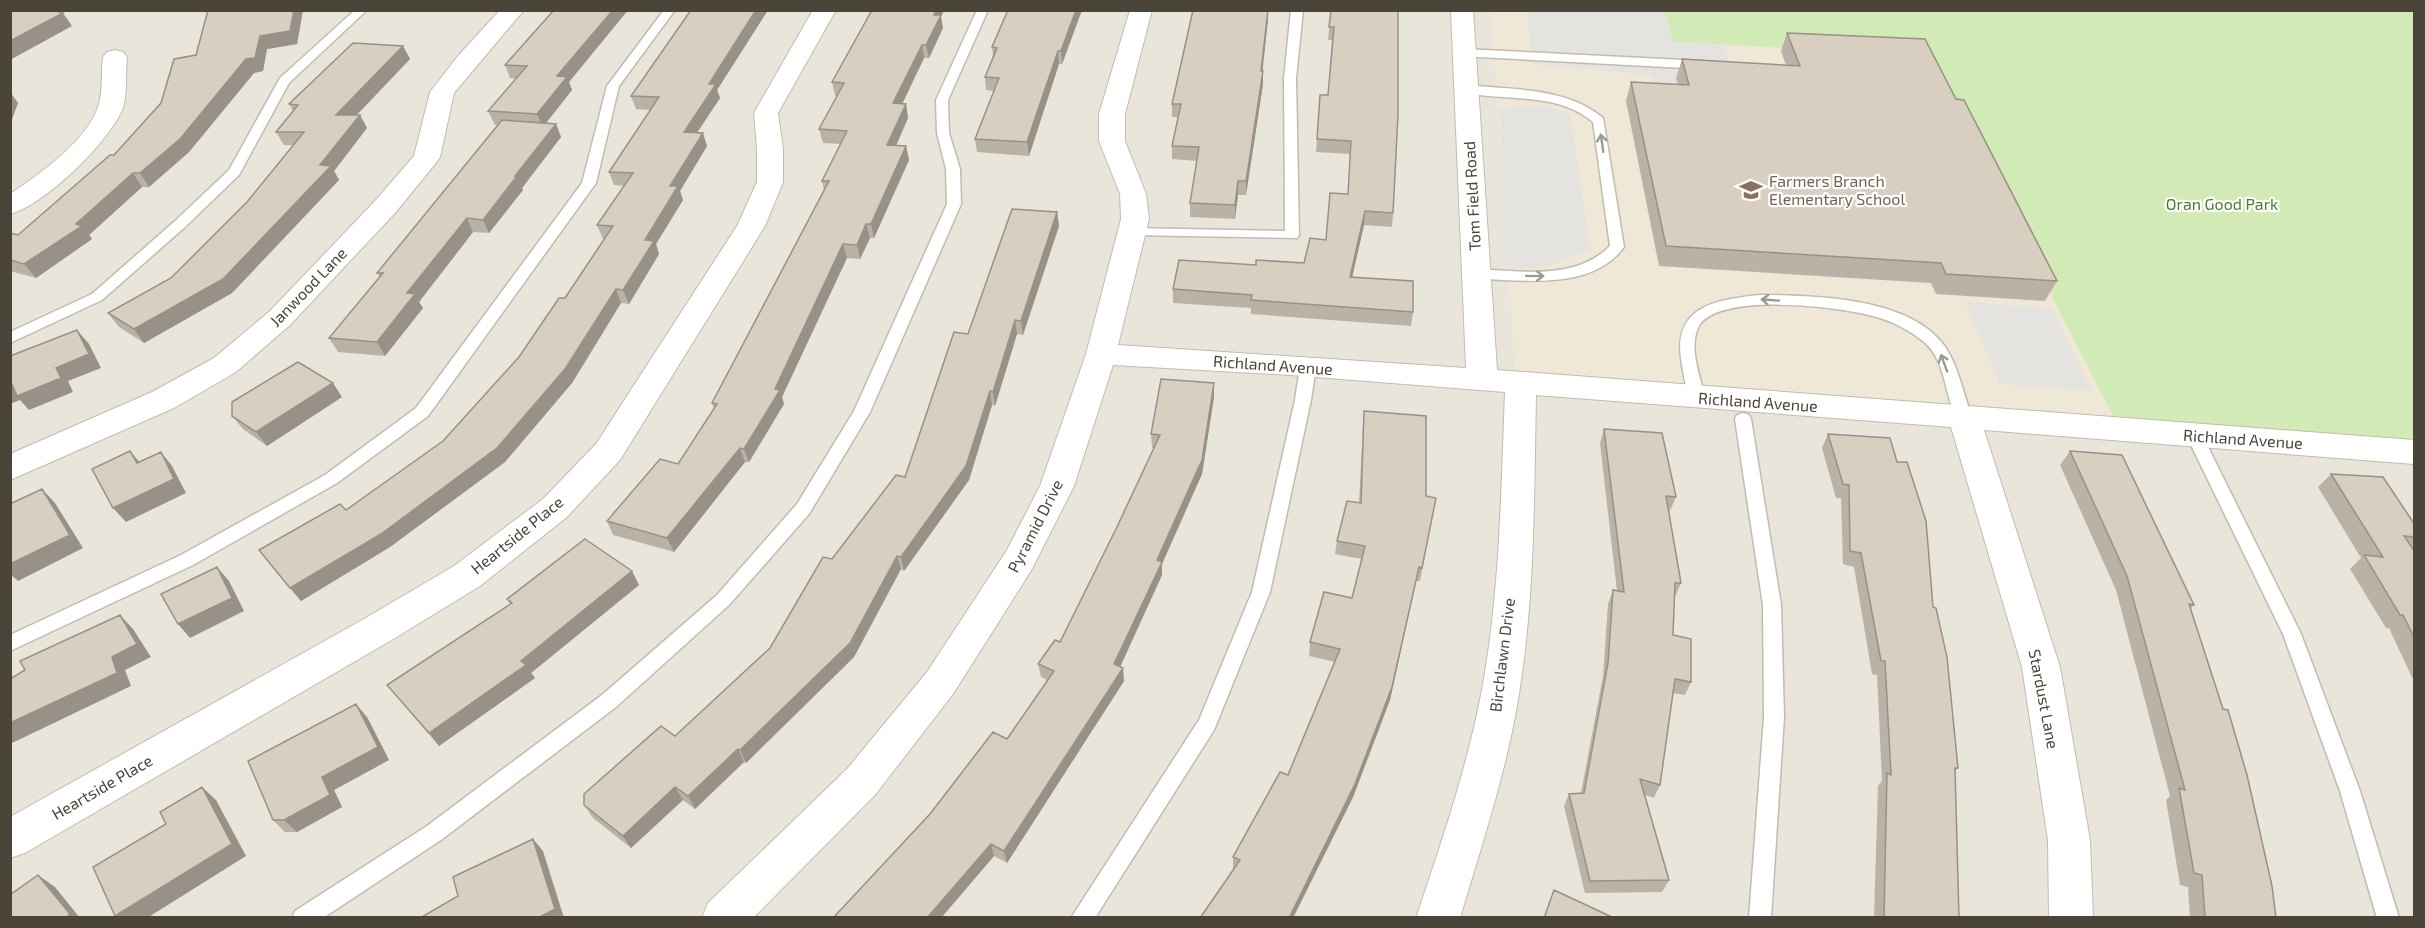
<svg xmlns="http://www.w3.org/2000/svg" width="2425" height="928" viewBox="0 0 2425 928" font-family="'Exo 2',sans-serif">
<rect width="100%" height="100%" fill="#f6f3ec"/>
<!-- residential -->
<path fill="#eae5da" d="M10,11H1492L1516,372L2113,416L2414,442V917H11Z"/>
<!-- education -->
<path fill="#efe8d6" d="M1492,11H1664L1673,42L1929,55L2113,416L1516,372Z"/>
<!-- green -->
<path fill="#d2eab5" d="M1664,11H2414V442L2113,416L1929,56L1673,42Z"/>
<!-- parking -->
<path fill="#e5e3e0" d="M1527,11H1664L1673,42L1725,45L1734,81L1677,79L1683,104L1659,103L1652,75L1533,64Z
M1542,105L1570,113L1590,249L1552,265L1508,271L1499,108Z
M1965,302L2052,308L2092,391L2000,384Z"/>
<g fill="none" stroke-linecap="round" stroke-linejoin="round">
<!-- lane casing -->
<g stroke="#c2bbae" stroke-width="3">
<path id="lane" d="M355,10H367L289,83L239,175L185,227L102,300L10,343V332L92,294L175,221L229,170L280,78Z
M664,10H675L619,86L596,183L428,416L337,483L193,565L10,651V635L181,555L325,475L416,408L582,183L607,86Z
M977,10H988L948,100L949,133L960,169L961,204L870,412L809,514L729,605L616,707L441,840L323,918H292L295,911L427,826L602,695L717,595L797,504L854,411L947,204L946,169L937,133L936,100Z
M1291,10H1303L1296,78L1299,235L1297,238L1127,235L1125,232L1132,228L1285,231L1284,78Z
M1464,49L1703,61L1709,65L1703,69L1460,56L1458,53Z
M1466,85C1512,90 1567,87 1603,118L1624,247C1597,284 1544,282 1503,280C1493,279 1481,280 1471,277L1469,274L1476,269C1521,271 1575,281 1610,246L1593,122C1556,91 1506,102 1462,92L1460,89Z
M1759,295C1812,295 1908,297 1943,344C1958,364 1963,393 1972,417L1970,421H1958C1944,397 1947,361 1924,342C1912,332 1896,323 1880,318C1848,307 1719,291 1699,326C1688,347 1700,376 1705,397L1703,401H1691C1686,391 1684,377 1682,365C1671,307 1713,300 1759,295Z
M1308,362L1316,367L1311,400L1270,592L1214,730L1095,918H1071L1199,720L1252,592L1295,400L1300,367Z
M1743,413L1749,415L1751,419L1781,605L1784,717L1771,918H1749L1764,717L1763,605L1735,419L1737,415Z
M2194,429L2200,431L2202,435L2301,634L2360,791L2399,918H2377L2340,791L2283,634L2186,435L2188,431Z"/>
</g>
<!-- street casing -->
<g stroke="#c2bbae" stroke-width="2">
<path id="street" d="M500,10H524L454,93L440,157L436,163L395,213L290,325L236,372L174,408L10,480V454L152,392L214,358L270,311L375,201L414,156L430,92L458,56Z
M813,10H836L778,113L783,149V182L765,226L620,460L567,517L480,586L390,641L25,853L10,858V817L364,619L454,566L543,499L596,444L737,226L757,182V149L754,113Z
M1130,10H1152L1125,114V141L1146,194L1149,219L1118,345L1466,368L1451,10H1473L1497,370L2414,440V464L1984,430L2060,667L2090,840L2093,918H2049L2048,840L2022,667L1951,427L1536,395C1534,494 1535,595 1519,694C1507,770 1482,844 1460,918H1416C1441,844 1466,771 1481,695C1500,596 1501,493 1505,392L1290,375L1113,365L1074,486L1032,569L953,694L875,795L753,918H702L708,903L847,769L927,672L1007,550L1040,486L1086,354L1121,219L1120,194L1099,141V114Z
M115,50L123,52L127,57C125,73 128,92 123,108C110,141 45,205 10,214V194C39,175 90,138 99,104C103,89 101,73 103,57L107,52Z"/>
</g>
<!-- lane -->
<use href="#lane" fill="#fff" fill-rule="evenodd"/>
<!-- street -->
<use href="#street" fill="#fff" fill-rule="evenodd"/>
</g>
<!-- wall -->
<path fill="#bab2a6" d="M208,10H303L297,44L267,49L263,71L254,73L189,152L149,187H142L89,235L92,239L36,278L10,271V233L18,235L114,155L161,103L196,55Z
M554,10H628L569,82L572,90L546,123L556,124L561,137L522,188L523,190L489,233L473,232L419,302L423,308L385,356L338,352L329,338L380,277L377,273L498,125H495L488,111L516,79L510,78L505,65Z
M691,10H768L717,90L720,98L697,132L707,146L680,191L683,200L656,244L659,254L629,304L621,303L572,383L505,462L390,547L301,601L259,550L346,510L443,441L519,357L565,298L604,239H603L597,225L624,186L614,185L609,172L650,110L636,109L631,96Z
M872,10H944L941,17L943,28L929,58H924L902,104H906L908,118L896,146H906L909,160L874,238H870L860,259L847,258L782,397L784,404L749,462H745L674,552L613,535L607,521L678,464L714,409L712,403L824,190L822,181L841,144L823,143L819,129L837,96H835L832,82Z
M1082,10L1062,64H1059L1029,156L977,152L975,139L994,91L986,90L985,77L993,56L992,47Z
M1331,10L1393,213L1392,227L1364,225L1352,277L1413,312L1411,326L1251,314V308L1173,303V289L1256,265L1304,263L1326,240L1348,194L1350,154L1316,152L1317,139L1328,95L1332,40H1328Z
M1268,20L1262,71H1263V84L1246,195H1238L1235,219L1190,217V203L1197,161L1172,159V146L1178,117H1172V104Z
M1787,33L1956,99L2057,281L2045,301L1936,294L1931,283L1659,266L1626,101L1631,82L1678,85L1676,78L1682,59L1786,65L1781,51Z
M403,46L410,59L357,115H360L367,128L334,171L339,180L232,293L144,343L119,327L108,313L171,278L247,202L293,145H284L276,132L293,111L289,104Z
M1057,212L1059,226L1023,335L1017,334L995,406L992,405L969,480L904,571L901,569L854,657L746,763L744,762L695,809L683,800L631,848L593,818L584,805L675,736L770,648L832,559L905,477L968,334Z
M1214,383V397L1202,474L1162,564V575L1120,667L1124,681L1007,863L994,856L941,918H833L1007,739L1047,680L1041,677L1038,664L1060,642L1116,529L1154,448H1152L1151,434Z
M342,397L267,446L243,429L232,416Z
M1364,411L1426,496L1436,498L1420,581H1416L1390,700L1353,797L1293,918H1200L1233,869V857L1288,775L1335,662L1309,656L1310,642L1352,598L1362,559L1335,554L1337,541L1359,503L1363,425Z
M1604,429L1676,497L1670,511H1669L1681,583L1675,597H1674L1673,635L1691,682L1685,695L1673,693L1660,785L1654,798L1645,795L1669,880L1662,892L1585,893L1564,806L1569,794L1581,793L1603,676L1608,604L1613,590L1617,591L1600,443Z
M1828,434L1933,607L1958,768L1955,771L1959,918H1874L1878,786L1882,781L1877,675L1872,674L1854,567L1843,564L1841,498H1836L1822,448Z
M2070,451L2194,605L2191,608L2276,918H2190L2188,887L2180,885L2166,800L2170,796L2116,590L2060,465Z
M2331,474L2415,525V545L2412,548L2415,552V684L2389,628H2386L2350,569L2361,558L2318,487Z
M639,585L531,673L535,678L439,746L387,685L510,604L507,599Z
M367,717L389,760L334,790L342,807L297,832H285L273,820Z"/>
<!-- shaded-wall -->
<path fill="#979187" d="M294,10H303L297,44L267,49L263,71L254,73L189,152L149,187L140,173L260,36Z
M613,10H628L569,82L572,90L543,127L537,114L557,76Z
M756,10H768L717,90L720,98L689,145L684,132L709,84Z
M936,10H944L941,17L943,28L929,58L926,45Z
M1076,10H1082L1062,64L1061,51Z
M1268,10V20L1261,84V71Z
M63,13L72,26L10,60V41Z
M922,45L924,58L896,117L893,103Z
M403,46L410,59L344,128L336,115Z
M1058,51L1059,64L1029,156L1027,142Z
M1263,71V84L1246,195V181Z
M10,92L18,103L10,125Z
M906,104L908,118L890,159L887,145Z
M360,115L367,128L334,171L339,180L232,293L144,343L134,329L320,165Z
M556,124L561,137L522,188L523,190L489,233L483,220L515,176Z
M703,133L707,146L680,191L683,200L656,244L659,254L629,304L623,290L645,240L670,186Z
M906,146L909,160L874,238L871,224Z
M133,173L142,187L89,235L92,239L36,278L24,264L76,224Z
M1238,181V195L1235,219V205Z
M1365,211L1364,225L1349,291L1350,277Z
M1057,212L1059,226L1023,335L1021,321Z
M467,218L473,232L419,302L423,308L385,356L377,342L407,293Z
M866,224L870,238L860,259L857,245Z
M843,244L847,258L782,397L784,404L749,462L744,449L775,389Z
M616,289L621,303L572,383L505,462L390,547L301,601L290,588Z
M1015,320L1017,334L995,406L993,392Z
M77,330L89,344L101,368L68,381L73,392L29,410L20,400L10,404V385L56,368Z
M333,383L342,397L267,446L256,432Z
M1214,383V397L1202,474L1162,564V575L1115,678L1114,664L1157,560Z
M990,391L992,405L969,480L904,571L901,557Z
M740,448L745,462L674,552L667,538Z
M130,451L142,465L137,463Z
M161,452L172,466L186,493L126,522L113,508Z
M42,489L55,503L83,548L18,581L10,574V564Z
M897,556L901,569L854,657L746,763L740,750Z
M217,567L229,581L244,611L190,638L178,624Z
M1419,567L1390,700L1353,797L1293,918H1289Z
M632,571L639,585L531,673L535,678L439,746L429,733L521,661Z
M120,615L133,629L151,657L125,670L131,686L10,744V723L112,657Z
M1123,668L1124,681L1007,863L1004,851Z
M356,704L367,717L389,760L334,790L342,807L297,832L284,820L322,777Z
M738,749L744,762L695,809L688,796Z
M202,787L216,800L246,856L147,918H117L115,916Z
M675,787L683,800L631,848L623,836Z
M533,839L543,851L564,918H538Z
M991,844L994,856L941,918H927Z
M38,875L55,887L80,918H66Z"/>
<!-- building -->
<path fill="#d8cfc1" stroke="#979187" stroke-width="1.5" d="M10,10H51L63,13L10,41Z
M208,10H294L290,31L260,36L255,58L246,59L180,139L140,173H133L76,224L82,226L24,264L10,260V233L18,235L110,155H114L161,103L174,59L196,55Z
M554,10H613L557,76L567,77L537,114L488,111L527,66L505,65Z
M691,10H756L709,84H716L684,132L703,133L670,186H678L645,240L654,241L623,290L616,289L565,369L497,448L381,534L290,588L259,550L340,504L346,510L443,441L519,357L559,298H565L613,226L597,225L633,173L609,172L659,97L631,96Z
M872,10H936L934,15H941L926,45H922L893,103L906,104L887,145L906,146L871,224H866L857,245L843,244L775,389L780,390L744,449L740,448L667,538L607,521L660,459L678,464L717,404L712,403L829,181H822L847,131L819,129L844,83L832,82Z
M1008,10H1076L1061,51H1058L1027,142L975,139L999,78L985,77L997,48L992,47Z
M1193,10H1268L1261,71H1263L1246,181H1238L1235,205L1190,203L1199,147L1172,146L1181,104H1172Z
M1331,10H1398V115L1393,213L1365,211L1350,277L1413,281V312L1251,300L1252,295L1173,289L1179,260L1256,265V260L1304,263L1310,238L1326,240L1330,193L1348,194L1351,141L1317,139L1320,95H1328L1334,27H1329Z
M1787,33L1925,39L1956,99L1964,100L2057,281L1946,274L1941,263L1666,246L1631,82L1689,85L1682,59L1800,66Z
M353,43L403,46L336,115H360L320,165L331,166L223,279L134,329L108,313L171,278L247,202L304,132H276L298,105L289,104Z
M502,120L556,124L515,176H517L483,220L467,218L407,293L415,294L377,342L329,338L383,273H377Z
M1012,209L1057,212L1021,321L1015,320L993,392L990,391L966,466L901,557L897,556L850,643L740,750L738,749L688,796L675,787L623,836L584,805V794L661,726L675,736L770,648L823,557L832,559L896,475L905,477L954,332L968,334Z
M77,330L89,354L56,368L61,378L17,396L12,384L10,385V356Z
M298,362L333,383L256,432L232,416V402Z
M1161,379L1214,383L1202,460L1157,560L1162,562L1114,664L1123,668L1004,851L991,844L927,918H833L930,814L993,732L1007,739L1054,671L1038,664L1055,640L1060,642L1116,529L1160,435L1151,434Z
M1364,411L1426,416V496L1436,498L1422,568L1419,567L1392,687L1355,784L1289,918H1200L1240,860L1233,857L1280,772L1288,775L1340,649L1310,642L1324,592L1352,598L1365,546L1337,541L1347,501L1361,503Z
M1604,429L1662,433L1676,497L1666,496L1681,583H1675L1673,635L1691,639V682L1675,679L1660,785L1640,779L1669,880L1590,881L1569,794L1584,793L1608,663L1613,590L1624,592Z
M1828,434L1890,438L1897,462H1907L1926,521L1933,607L1936,608L1947,657L1958,768H1955L1959,918H1884L1887,773L1891,775L1885,661H1881L1861,553L1850,551L1849,485L1843,484Z
M130,451L137,463L161,452L174,479L113,508L92,469Z
M2070,451L2122,455L2194,605L2189,604L2223,709L2228,710L2247,775L2272,886L2276,918H2205L2202,875L2194,873L2179,788L2185,790L2127,576Z
M2331,474L2383,477L2415,525V537L2404,536L2415,552V639L2403,615H2400L2364,555L2383,557Z
M42,489L70,535L10,564V504Z
M585,539L632,571L521,661L526,665L429,733L387,685L512,603L507,599Z
M217,567L232,598L178,624L161,594Z
M120,615L137,644L112,657L117,673L10,723V679L25,670L20,661Z
M356,704L378,747L322,777L330,795L284,820H273L248,761Z
M202,787L232,844L115,916L93,867L166,824L160,812Z
M533,839L555,909L538,918H420L458,896L453,877Z
M38,875L70,914L66,918H10V895Z
M1554,890L1614,918H1544Z"/>
<!-- one-way arrows -->
<defs><path id="oneway-shaft" d="M-6 0H5M1.5-3L5.5 0L1.5 3" fill="none" stroke-width="1.6" stroke-linecap="round" stroke-linejoin="round" transform="scale(1.5)"/></defs>
<g stroke="#9c9892">
<use href="#oneway-shaft" transform="translate(1602 143) rotate(-98)"/>
<use href="#oneway-shaft" transform="translate(1535 276) rotate(1)"/>
<use href="#oneway-shaft" transform="translate(1770 300) rotate(-176)"/>
<use href="#oneway-shaft" transform="translate(1944 363) rotate(-110)"/>
</g>
<!-- icons -->
<defs>
<g id="school-bare" transform="scale(1.8)"><path d="M0-5L7-2L0 1L-7-2ZM-4 1L0 2.5L4 1V4Q0 6-4 4Z" fill="#8d6e63" stroke="#fff" stroke-width="2.5" paint-order="stroke"/></g>
</defs>
<g fill-rule="evenodd">
<use href="#school-bare" x="1751" y="190"/>
</g>
<g text-anchor="middle" stroke-width="4.5" stroke-linejoin="round" paint-order="stroke">
<!-- education labels -->
<g font-size="16" fill="#785e54" stroke="#fff" text-anchor="start">
<text x="1769" y="187">Farmers Branch<tspan x="1769" dy="18">Elementary School</tspan></text>
</g>
<!-- street labels -->
<g font-size="16" fill="#4b4439" stroke="#fff">
<text transform="translate(1472 196) rotate(-93)" y="6">Tom Field Road</text>
<text transform="translate(308 287) rotate(-46)" y="6">Janwood Lane</text>
<text transform="translate(1273 365) rotate(4)" y="6">Richland Avenue</text>
<text transform="translate(1758 402) rotate(4)" y="6">Richland Avenue</text>
<text transform="translate(2243 439) rotate(4)" y="6">Richland Avenue</text>
<text transform="translate(1035 526) rotate(-63)" y="6">Pyramid Drive</text>
<text transform="translate(517 535) rotate(-39)" y="6">Heartside Place</text>
<text transform="translate(1502 655) rotate(-83)" y="6">Birchlawn Drive</text>
<text transform="translate(2044 699) rotate(79)" y="6">Stardust Lane</text>
<text transform="translate(102 787) rotate(-30)" y="6">Heartside Place</text>
</g>
<!-- park labels -->
<g font-size="16" fill="#4a7f2a" stroke="#fff">
<text x="2222" y="210">Oran Good Park</text>
</g>
</g>
<!-- border -->
<rect width="2425" height="928" fill="none" stroke="#4b4439" stroke-width="24"/>
</svg>
